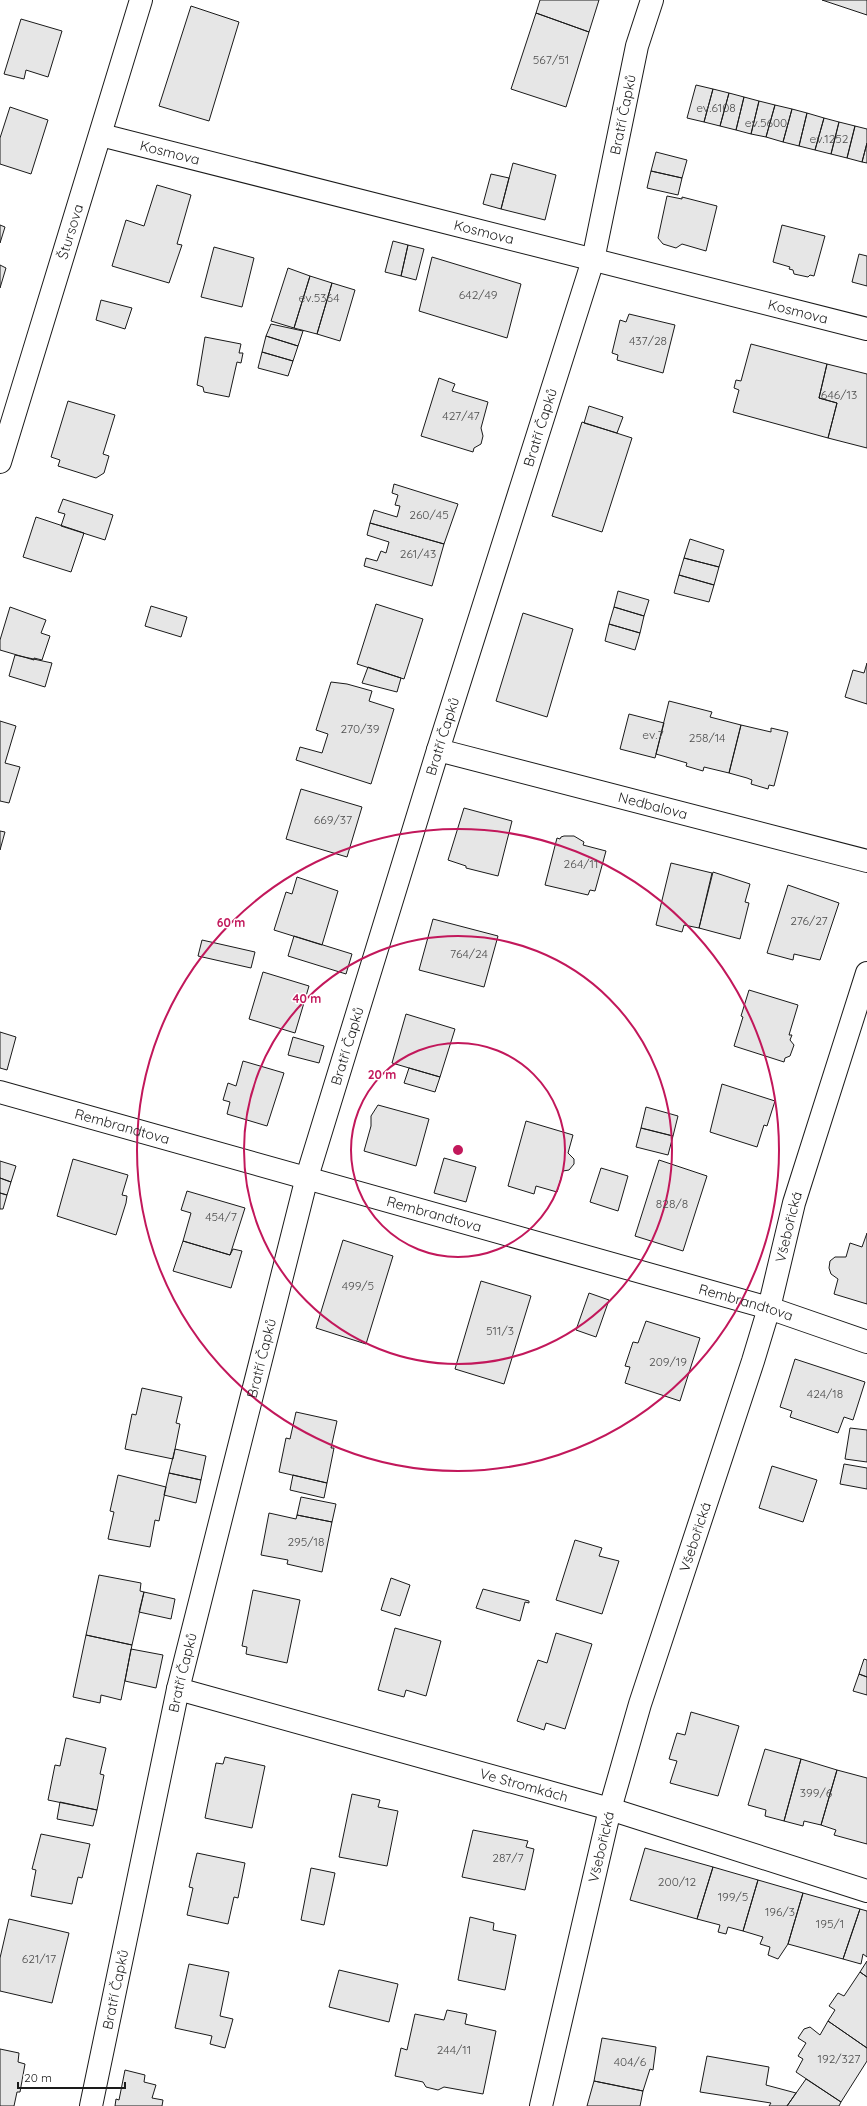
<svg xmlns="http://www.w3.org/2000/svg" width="867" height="2106" viewBox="0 0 867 2106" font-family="Quicksand,sans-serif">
<rect width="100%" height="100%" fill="#fff"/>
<!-- building -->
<path fill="#e6e6e6" stroke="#1a1a1a" d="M540,0H599L589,32L536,13Z
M822,0H867V15Z
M191,6L239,22L209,121L159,106Z
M536,13L589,32L566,107L511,89Z
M21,19L62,31L48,77L26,70L24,79L4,74Z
M696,85L713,89L704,122L687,118Z
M713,89L729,93L720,126L704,122Z
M729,93L744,97L736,130L720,126Z
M744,97L759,101L751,134L736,130Z
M759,101L775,105L766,137L751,134Z
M775,105L792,109L783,142L766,137Z
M10,107L48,120L31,174L0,164V138Z
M792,109L807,113L799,146L783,142Z
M807,113L824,118L815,150L799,146Z
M824,118L839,122L831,154L815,150Z
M839,122L855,126L847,158L831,154Z
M855,126L867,129V143L862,162L847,158Z
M867,143V163L862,162Z
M656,152L687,160L682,178L651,171Z
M513,163L556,175L545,220L501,209Z
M651,171L682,178L678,195L647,188Z
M491,174L509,178L501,209L483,204Z
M157,185L191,195L177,244L182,245L169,283L112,266L126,220L144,226Z
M667,196L682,199V197L717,206L706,251L682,244L676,248L663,244L658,238Z
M0,225L5,227L0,243Z
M782,225L825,236L814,276L810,275L808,277L794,274L793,270L789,269L790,267L773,262Z
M393,241L408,245L401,276L385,272Z
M408,245L424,249L416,280L401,276Z
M214,247L254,258L242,307L201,297Z
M859,254L867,256V286L852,282Z
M432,257L521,284L507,338L419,311Z
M0,265L6,268L0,288Z
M288,268L310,276L294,328L271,321Z
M310,276L332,283L317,334L294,328Z
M332,283L355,290L340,341L317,334Z
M101,300L132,308L125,329L96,320Z
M629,314L675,325L663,373L617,360L618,355L612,353L620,320L626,322Z
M271,324L303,331L298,346L266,336Z
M266,336L298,346L293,361L262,352Z
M205,337L241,344L239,353H243L241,363L237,362L229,397L204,392L203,387L197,385Z
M751,344L827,364L819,398L837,403L828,438L733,412L739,390L734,388L736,380L741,381Z
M262,352L293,361L288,376L258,368Z
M827,364L867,374V448L828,438L837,403L819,398Z
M439,378L455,384L452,391L488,402L481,428L483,436L481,444L474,448L473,452L421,436Z
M68,401L115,415L103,454L109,456L104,473L96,478L58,466L60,460L51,457Z
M589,406L623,417L617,433L584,423Z
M582,422L632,438L602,532L552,516Z
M394,484L458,504L444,544L370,523L374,510L397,517L400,506L395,505L398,495L392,493Z
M63,499L113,515L105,540L61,526L65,514L58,512Z
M36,517L84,533L71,572L23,557Z
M370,523L444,544L432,586L364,566L366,558L377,561L381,551L386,553L389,542L367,535Z
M690,539L724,550L719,567L684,558Z
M684,558L719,567L714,585L679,575Z
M679,575L714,585L709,602L674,593Z
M618,591L649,600L644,616L614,607Z
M376,604L423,619L404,679L357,664Z
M151,606L187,617L181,637L145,626Z
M10,607L46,620L41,633L50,636L42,660L34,658V660L0,650V640Z
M614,607L644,616L640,633L609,624Z
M523,613L573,629L547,717L496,701Z
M609,624L640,633L635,650L605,641Z
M15,655L52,663L45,687L9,676Z
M867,663V704L845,697L853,670L864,673Z
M368,667L401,678L397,692L362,683Z
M331,682L347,684L372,691L369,701L394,709L371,784L296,760L300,747L322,753L328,734L316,730Z
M669,701L712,712L710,717L741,725L729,773L704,767L703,771L686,766L687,763L656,754Z
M629,714L664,723L655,758L620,749Z
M0,721L16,726L5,763L20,767L9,803L0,801Z
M741,725L771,732V728L788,732L774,786L769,785L768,789L751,784L752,780L747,778L729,773Z
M301,789L362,807L347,857L286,839Z
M464,808L512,821L498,876L466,868V866L448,860Z
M0,831L5,832L0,850Z
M564,836H574L584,842L583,845L606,851L595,891L590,890L588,895L545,885L557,838L560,839L561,837Z
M671,863L712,873L699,928L684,925L682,932L656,925Z
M713,872L750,884L745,902L749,903L740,939L699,928Z
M297,877L338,891L322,945L274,930L286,892L292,894Z
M788,885L839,903L820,960L794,954L793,960L767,953Z
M433,919L498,936L484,987L419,970Z
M294,936L352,954L346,974L288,956Z
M202,940L255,952L251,968L198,956Z
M263,972L309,986L295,1033L249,1019Z
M749,990L798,1005L789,1035H792L790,1040L794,1045L790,1056L785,1058L784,1062L734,1046L743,1017L741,1016Z
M406,1014L455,1029L440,1077L392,1063Z
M0,1032L16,1037L7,1070L0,1068Z
M293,1037L324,1046L319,1063L288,1055Z
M243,1061L284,1073L267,1126L227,1114L230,1102L223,1100L228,1083L236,1086Z
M409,1068L440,1077L435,1092L404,1083Z
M722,1084L775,1101L767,1126L764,1125L757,1147L710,1132Z
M378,1105L429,1119L416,1166L364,1151L371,1126V1116Z
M646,1107L678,1116L673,1136L641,1128Z
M526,1121L573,1135L568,1153L574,1159V1164L569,1170L563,1171L557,1192L536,1186L534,1194L508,1186Z
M641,1128L673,1136L668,1155L636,1147Z
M444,1158L476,1167L466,1202L434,1193Z
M73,1159L128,1175L122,1195L127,1196L126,1203L116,1235L57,1216Z
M659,1160L707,1176L683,1251L635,1236Z
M0,1161L16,1166L11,1182L0,1178Z
M601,1168L628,1176L618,1211L590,1202Z
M0,1178L11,1182L7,1195L0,1193Z
M187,1191L245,1208L230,1255L183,1241L191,1213L181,1210Z
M0,1193L7,1195L3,1209H0Z
M867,1233V1304L834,1294L838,1279L831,1274L829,1268L830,1261L835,1257H846L850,1243L862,1247Z
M343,1240L393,1256L366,1344L316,1328Z
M183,1241L230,1255L233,1249L242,1251L231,1288L173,1271Z
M481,1281L531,1296L504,1384L455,1369Z
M589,1293L609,1300L596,1337L576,1330Z
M646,1321L700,1338L680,1401L625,1383L630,1367L625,1366L633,1342L638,1343Z
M795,1359L865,1382L853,1420L844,1417L838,1433L790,1417L792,1411L780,1407Z
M142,1388L182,1397L176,1423L180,1424L173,1459L125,1449L132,1414L136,1415Z
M296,1412L337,1421L331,1448H334L327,1483L279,1472L286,1438L290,1439Z
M850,1428L867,1430V1462L845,1459Z
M175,1449L206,1456L201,1480L169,1473Z
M844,1464L867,1468V1489L840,1484Z
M772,1466L817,1480L803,1522L759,1508Z
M169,1473L201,1480L196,1503L164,1495Z
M118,1475L166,1487L159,1521L155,1520L150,1547L108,1539L114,1512L110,1511Z
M293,1475L327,1483L324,1498L290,1490Z
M301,1497L336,1504L332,1522L297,1515Z
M269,1513L296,1519L297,1515L332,1522L322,1572L287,1564L288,1560L261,1555Z
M575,1540L602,1548L599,1556L619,1561L602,1614L556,1600Z
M99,1575L141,1583L140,1591L144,1592L132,1645L86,1635Z
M391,1578L410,1585L400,1616L381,1610Z
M483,1589L529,1601V1603L525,1602L520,1621L476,1608Z
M253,1590L300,1600L287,1663L246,1654L247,1647L242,1646Z
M144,1592L175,1599L171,1619L139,1612Z
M395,1628L441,1641L426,1696L406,1690L404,1697L378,1690Z
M556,1633L592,1644L565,1729L546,1723L544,1730L517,1721L538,1660L547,1663Z
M86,1635L132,1645L121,1700L101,1695L100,1703L73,1697Z
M131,1649L163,1655L156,1688L125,1681Z
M864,1659L867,1660V1677L859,1674Z
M859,1674L867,1677V1695L853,1691Z
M691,1712L739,1726L718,1796L670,1783L677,1761L669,1759L677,1733L685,1735Z
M66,1738L106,1748L100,1774L104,1775L97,1810L48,1800L55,1765L60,1766Z
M765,1749L801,1759L784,1821L765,1816L766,1810L748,1805Z
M225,1757L265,1766L252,1828L205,1818L216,1763L223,1764Z
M801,1759L837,1770L821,1825L804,1821L803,1826L784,1821Z
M837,1770L867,1778V1844L834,1835L836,1830L821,1825Z
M352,1794L380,1800L378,1807L398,1811L387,1866L339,1857Z
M60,1802L97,1810L93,1826L57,1819Z
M473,1830L528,1841L526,1847L534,1849L525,1890L462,1877Z
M41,1834L90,1844L82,1878L78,1877L72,1904L31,1896L36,1870L32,1869Z
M645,1848L713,1867L697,1919L630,1900Z
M197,1853L245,1863L238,1898L234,1897L228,1924L187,1915L193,1888L189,1887Z
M713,1867L758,1880L743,1931L728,1927L726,1934L718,1932L720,1925L697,1919Z
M311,1868L335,1873L324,1925L301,1920Z
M758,1880L803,1893L788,1944L778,1959L768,1955L770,1947L760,1944L763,1937L743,1931Z
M803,1893L860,1909L843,1959L788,1944Z
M860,1909L867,1911V1957L863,1954L861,1964L843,1959Z
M470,1917L494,1923L493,1930L516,1935L505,1990L458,1980Z
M9,1919L69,1933L52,2003L0,1991V1958Z
M867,1961V1977L860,1972Z
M189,1964L229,1972L220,2016L233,2019L225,2048L210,2044L212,2036L175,2028Z
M339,1970L398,1984L389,2022L329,2007Z
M860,1972L867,1977V2048L828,2021L835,2010L829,2006L838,1993L844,1996Z
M447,2010L467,2014L465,2024L496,2031L483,2094L444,2087L438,2090L426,2087L423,2082L395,2076L401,2048L407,2050L415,2014L444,2020Z
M828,2021L867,2048V2061L841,2102L796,2072L803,2059L798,2056L806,2043L798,2038L804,2029L810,2027L820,2035Z
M602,2038L656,2047L653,2070L650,2069L643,2091L594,2081Z
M0,2049L19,2053L18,2062L25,2064L20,2092H17L14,2106H0Z
M707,2056L769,2067L766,2085L796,2093L787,2106H769L771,2103L700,2092Z
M125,2070L145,2075L144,2082L156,2085L152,2098L163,2100L162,2106H115L116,2099L119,2100Z
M806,2079L841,2102L839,2106H787Z
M594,2081L643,2091L640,2106H587Z"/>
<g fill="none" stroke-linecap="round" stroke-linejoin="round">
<!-- minor casing -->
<g stroke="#1a1a1a" stroke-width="24">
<g id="minor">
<path id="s1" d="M101,135L867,329"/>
<path id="s2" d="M0,462L141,0"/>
<path id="s3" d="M438,750L867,861"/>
<path id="s4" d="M0,1092L769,1308L867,1342"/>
<path id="s5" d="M178,1689L610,1809L867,1891"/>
<path id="s6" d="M91,2106L178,1689L307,1177L438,750L593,260L637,46L652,0"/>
</g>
</g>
<!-- major casing -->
<g stroke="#1a1a1a" stroke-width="24">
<g id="major">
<path id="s7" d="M541,2106L610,1809L640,1704L753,1361L769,1308L794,1203L867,973"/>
</g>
</g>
<!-- minor -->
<use href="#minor" stroke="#fff" stroke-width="22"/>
<!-- major -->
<use href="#major" stroke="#fff" stroke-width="22"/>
</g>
<!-- distance rings -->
<g fill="none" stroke="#c2185b" stroke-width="2">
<circle cx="458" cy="1150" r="107"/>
<circle cx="458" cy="1150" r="214"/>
<circle cx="458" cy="1150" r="321"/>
</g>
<g text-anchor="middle" stroke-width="3" stroke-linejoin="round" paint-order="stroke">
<!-- number labels -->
<g font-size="12" fill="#4d4d4d">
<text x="551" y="64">567/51</text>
<text x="716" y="112">ev.6108</text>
<text x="766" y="127">ev.5600</text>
<text x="829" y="143">ev.1252</text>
<text x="478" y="299">642/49</text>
<text x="319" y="302">ev.5364</text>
<text x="648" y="345">437/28</text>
<text x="839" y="399">646/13</text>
<text x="461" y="420">427/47</text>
<text x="429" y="519">260/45</text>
<text x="418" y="558">261/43</text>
<text x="360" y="733">270/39</text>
<text x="653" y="739">ev.7</text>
<text x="707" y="742">258/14</text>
<text x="333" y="824">669/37</text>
<text x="581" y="868">264/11</text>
<text x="809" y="925">276/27</text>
<text x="469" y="958">764/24</text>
<text x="672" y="1208">828/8</text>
<text x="221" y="1221">454/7</text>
<text x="358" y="1290">499/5</text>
<text x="500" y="1335">511/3</text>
<text x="668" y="1366">209/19</text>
<text x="825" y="1398">424/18</text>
<text x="306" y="1546">295/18</text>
<text x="816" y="1797">399/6</text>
<text x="508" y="1862">287/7</text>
<text x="677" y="1886">200/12</text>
<text x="733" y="1901">199/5</text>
<text x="780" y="1916">196/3</text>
<text x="830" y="1928">195/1</text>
<text x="39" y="1963">621/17</text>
<text x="454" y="2054">244/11</text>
<text x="839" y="2063">192/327</text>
<text x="630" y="2066">404/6</text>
</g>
<!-- street labels -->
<g font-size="14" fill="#1a1a1a" stroke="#fff">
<text dy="5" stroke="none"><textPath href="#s6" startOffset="2063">Bratří Čapků</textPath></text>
<text dy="5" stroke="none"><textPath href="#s1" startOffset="71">Kosmova</textPath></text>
<text dy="5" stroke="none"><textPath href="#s2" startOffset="241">Štursova</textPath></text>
<text dy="5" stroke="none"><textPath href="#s1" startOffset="395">Kosmova</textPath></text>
<text dy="5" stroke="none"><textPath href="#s1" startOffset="719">Kosmova</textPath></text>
<text dy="5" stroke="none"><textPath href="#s6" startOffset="1739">Bratří Čapků</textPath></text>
<text dy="5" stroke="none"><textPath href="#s6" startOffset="1415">Bratří Čapků</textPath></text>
<text dy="5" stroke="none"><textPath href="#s3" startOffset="222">Nedbalova</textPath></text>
<text dy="5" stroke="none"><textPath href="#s6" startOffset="1091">Bratří Čapků</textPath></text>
<text dy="5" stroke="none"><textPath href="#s4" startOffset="127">Rembrandtova</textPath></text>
<text dy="5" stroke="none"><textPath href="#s4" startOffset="451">Rembrandtova</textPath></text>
<text dy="5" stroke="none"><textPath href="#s7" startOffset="914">Všebořická</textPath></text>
<text dy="5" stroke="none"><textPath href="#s4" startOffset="775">Rembrandtova</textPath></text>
<text dy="5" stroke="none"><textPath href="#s6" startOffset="767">Bratří Čapků</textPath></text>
<text dy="5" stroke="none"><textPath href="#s7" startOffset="590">Všebořická</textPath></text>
<text dy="5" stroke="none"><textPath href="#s6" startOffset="443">Bratří Čapků</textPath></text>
<text dy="5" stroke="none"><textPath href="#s5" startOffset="359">Ve Stromkách</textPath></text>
<text dy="5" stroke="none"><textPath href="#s7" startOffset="266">Všebořická</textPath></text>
<text dy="5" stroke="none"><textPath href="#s6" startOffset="119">Bratří Čapků</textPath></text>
</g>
</g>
<circle cx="458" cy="1150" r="6" fill="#c2185b" stroke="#fff" stroke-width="2"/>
<g font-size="12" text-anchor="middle" font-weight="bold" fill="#c2185b" stroke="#fff" stroke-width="3" stroke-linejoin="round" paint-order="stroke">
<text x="231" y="927">60 m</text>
<text x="307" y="1003">40 m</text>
<text x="382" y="1079">20 m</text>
</g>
<!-- scale -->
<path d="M18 2082v6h107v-6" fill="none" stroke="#1a1a1a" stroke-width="2"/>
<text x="24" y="2082" font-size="12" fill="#1a1a1a" stroke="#ffffff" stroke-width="3" paint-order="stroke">20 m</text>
</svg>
